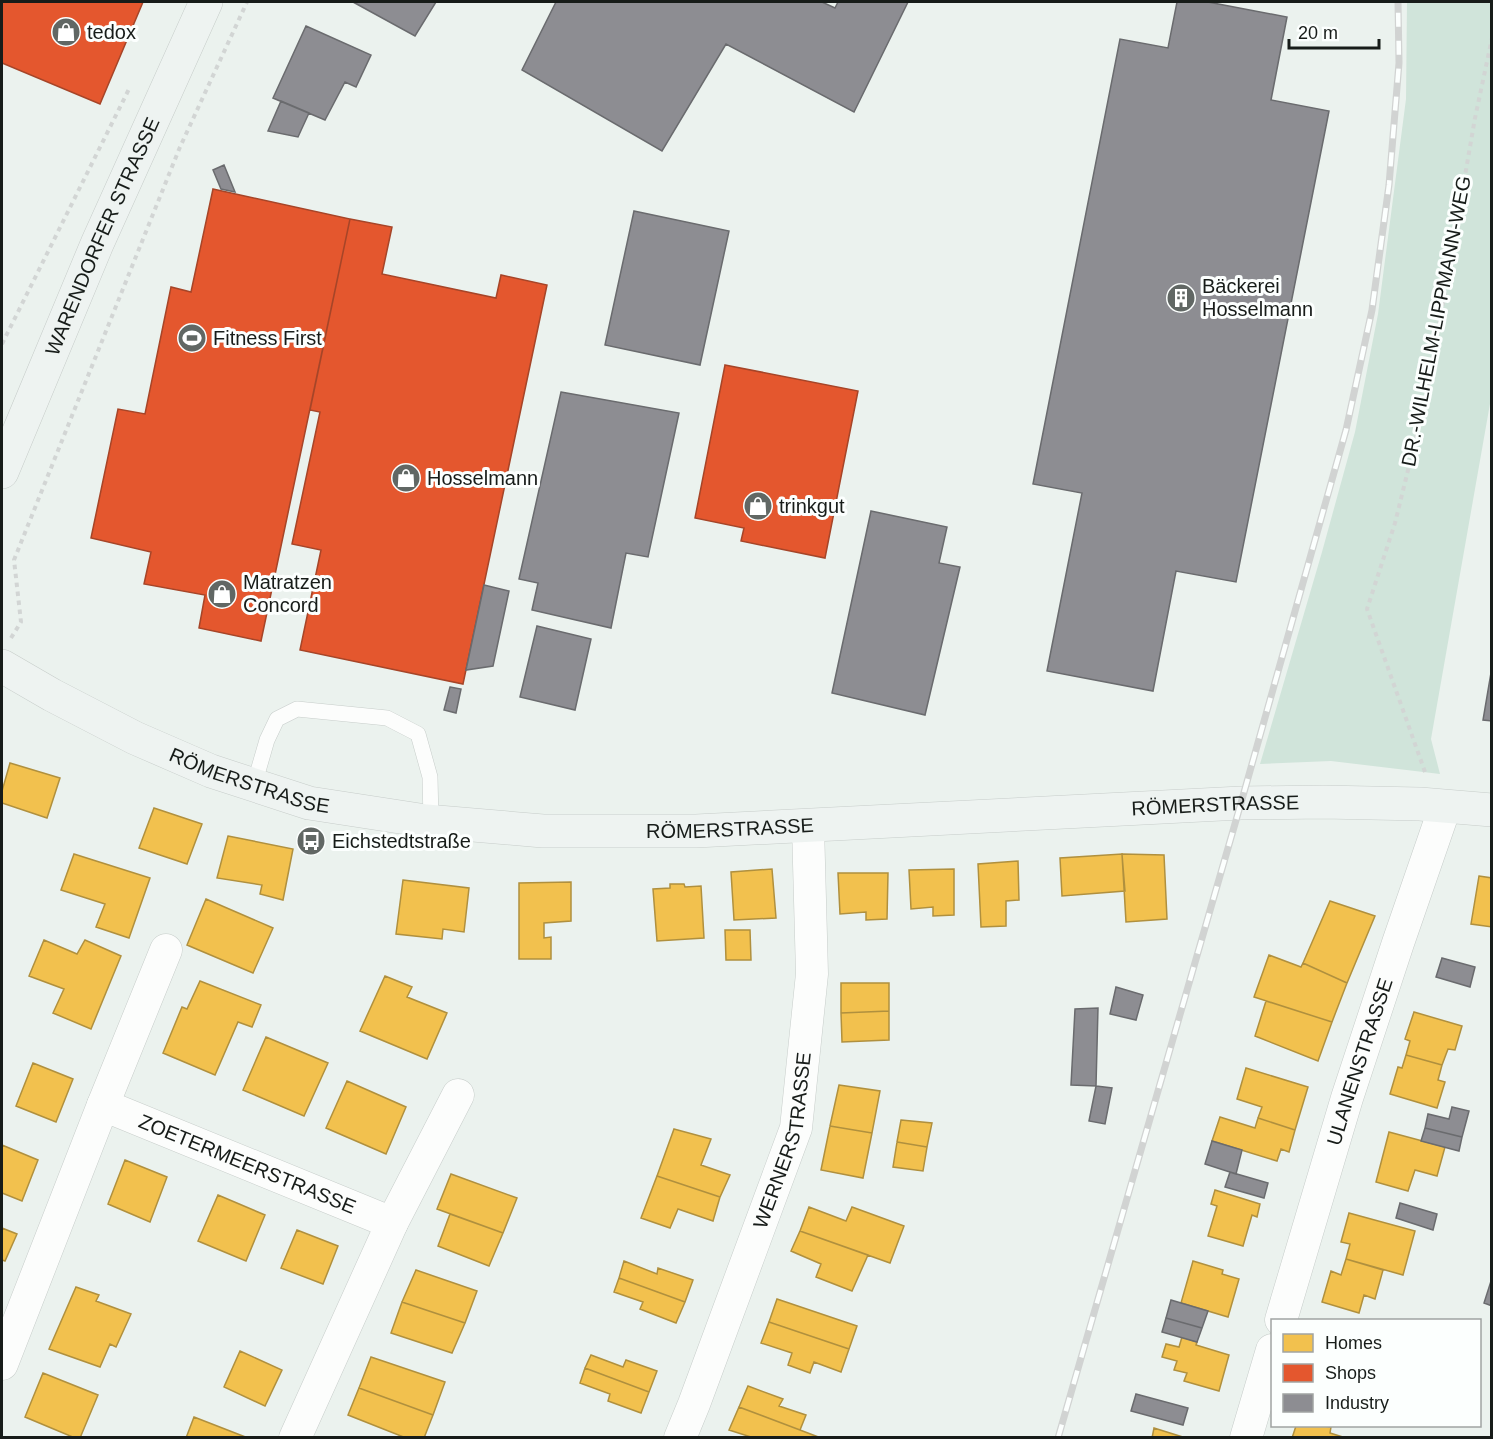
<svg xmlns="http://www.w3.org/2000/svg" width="1493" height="1439" viewBox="0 0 1493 1439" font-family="Arial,sans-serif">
<rect width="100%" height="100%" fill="#ebf2ee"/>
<!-- green -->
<path fill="#d0e4da" d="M1407,2H1492L1491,398L1431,739L1440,774L1331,761L1260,764L1322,552L1355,432L1378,314L1406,99Z"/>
<!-- homes -->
<path fill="#f2c14e" stroke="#b0903e" stroke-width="1.5" d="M10,763L60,778L47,818L2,803V791Z
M154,808L202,824L187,864L139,848Z
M228,836L293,849L283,900L260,894L262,885L217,878Z
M74,854L150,878L129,938L96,927L105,904L61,890Z
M1122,854L1125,891L1062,896L1060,858Z
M1122,854L1164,855L1167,919L1126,922Z
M1018,861L1019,900L1006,901V926L981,927L978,864Z
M772,869L776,918L734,920L731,872Z
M954,869V915L933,916V907L911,909L909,870Z
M838,873H888L887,919L866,920V912L840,914Z
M1479,876L1492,878V927L1471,924Z
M403,880L469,888L464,932L443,929L442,939L396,934Z
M571,882V921L544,923V938L551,937V959H519V883Z
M670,884H684L685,887L701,886L704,938L657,941L653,889L670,888Z
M206,899L273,928L253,973L187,945Z
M1330,901L1375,916L1347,983L1303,963Z
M725,930H750L751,960H726Z
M44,940L77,954L85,940L121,956L91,1029L53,1013L64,989L29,976Z
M1269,955L1301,967L1303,963L1347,983L1332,1022L1254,997Z
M385,976L412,987L407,997L447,1013L427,1059L360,1031Z
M200,981L261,1005L252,1027L238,1022L215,1075L163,1053L182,1007L187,1009Z
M841,983H889V1011L841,1013Z
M1266,1001L1332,1022L1318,1061L1255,1036Z
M889,1011V1040L842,1042L841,1013Z
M1414,1012L1462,1026L1455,1050L1448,1049L1442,1065L1406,1055L1410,1041L1405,1039Z
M266,1037L328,1063L304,1116L243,1090Z
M1406,1055L1442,1065L1438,1080L1445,1082L1437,1108L1390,1094L1398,1067L1402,1068Z
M33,1063L73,1079L56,1122L16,1106Z
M1246,1068L1308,1087L1295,1130L1258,1118L1262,1107L1237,1099Z
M347,1081L406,1107L386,1154L326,1128Z
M839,1085L880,1091L872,1133L830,1126Z
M1220,1117L1255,1128L1258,1118L1295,1130L1289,1152L1281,1149L1277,1161L1212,1141Z
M901,1120L932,1123L927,1147L897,1142Z
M830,1126L872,1133L863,1178L821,1170Z
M674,1129L711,1139L701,1165L730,1175L720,1197L657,1176Z
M1389,1132L1445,1147L1437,1176L1415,1170L1408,1191L1376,1182Z
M897,1142L927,1147L923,1171L893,1167Z
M2,1145L38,1160L22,1201L2,1193Z
M125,1160L167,1177L150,1222L108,1204Z
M451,1174L517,1198L503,1233L437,1209Z
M657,1176L720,1197L713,1221L678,1209L670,1228L641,1218Z
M1215,1190L1260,1204L1257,1217L1252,1215L1243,1246L1208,1236L1217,1206L1211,1204Z
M218,1195L265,1215L246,1261L198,1241Z
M809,1207L846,1221L852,1207L904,1226L890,1263L800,1231Z
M1349,1213L1415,1231L1403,1275L1346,1259L1350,1244L1341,1242Z
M450,1214L503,1233L489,1266L438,1246Z
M2,1228L17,1234L5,1261L2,1260Z
M297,1230L338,1246L323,1284L281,1268Z
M800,1231L868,1255L852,1291L816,1277L821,1264L791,1251Z
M1346,1259L1383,1270L1375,1299L1364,1295L1359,1313L1322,1302L1331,1271L1341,1275Z
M624,1261L657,1274L658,1268L693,1280L685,1302L619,1278Z
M1193,1261L1223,1270L1222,1274L1239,1279L1228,1317L1181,1303Z
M416,1270L477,1291L465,1323L402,1302Z
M619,1278L685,1302L676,1323L640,1309L643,1302L614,1292Z
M76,1287L99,1295L96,1301L131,1314L116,1347L110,1344L100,1367L49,1349Z
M777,1299L857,1326L849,1349L769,1322Z
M402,1302L465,1323L452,1353L391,1333Z
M769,1322L849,1349L841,1372L814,1362L810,1373L788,1365L792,1353L761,1343Z
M1182,1337L1197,1342L1196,1345L1229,1355L1219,1391L1184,1381L1187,1373L1174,1370L1177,1361L1162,1357L1166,1344L1179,1347Z
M240,1351L282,1370L265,1406L224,1387Z
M591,1355L623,1367L626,1360L657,1371L649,1392L585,1368Z
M371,1357L445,1382L433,1415L359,1388Z
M585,1368L649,1392L641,1413L608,1401L610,1394L580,1383Z
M43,1373L98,1395L80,1438H75L25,1417Z
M748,1386L783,1399L779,1406L806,1415L800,1430L739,1407Z
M359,1388L433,1415L424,1438H406L348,1415Z
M739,1407L800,1430L821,1438H754L729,1430Z
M194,1417L248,1438H186Z
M1296,1426H1324L1331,1427L1330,1433L1346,1438H1292Z
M1154,1428L1186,1438H1152Z"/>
<!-- shops -->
<path fill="#e4572e" stroke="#a64528" stroke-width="1.5" d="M2,2H143L100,104L2,63Z
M213,189L350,219L261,641L199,628L205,595L144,584L151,552L91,538L118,409L145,414L171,287L191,292Z
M350,219L392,227L382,274L496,298L501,275L547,285L463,684L300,650L321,550L292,544L320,412L310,410Z
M725,365L858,391L825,558L741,541L744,528L695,518Z"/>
<!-- industry -->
<path fill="#8d8d92" stroke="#6a6b6e" stroke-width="1.5" d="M353,2H436L415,36Z
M556,2H822L835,8L838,2H908L854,112L726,44L662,151L522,70Z
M1177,2H1208L1287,17L1271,100L1329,111L1236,582L1176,571L1153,691L1047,671L1082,493L1033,484L1120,39L1168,48Z
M306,26L371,55L356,87L345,82L325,120L273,98Z
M281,101L309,113L298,137L268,131Z
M224,165L235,192L221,189L213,170Z
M634,211L729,231L700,365L605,345Z
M561,392L679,413L648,557L626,553L611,628L532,610L538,583L519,579Z
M871,511L947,527L939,563L960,567L925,715L832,693Z
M484,585L509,591L493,666L466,670Z
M537,626L591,639L575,710L520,697Z
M1492,667V721L1483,720Z
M450,687L461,689L456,713L444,710Z
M1442,958L1475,967L1470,987L1436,977Z
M1116,987L1143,995L1136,1020L1110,1014Z
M1098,1008L1096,1086L1071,1085L1075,1009Z
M1096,1086L1112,1088L1105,1124L1089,1121Z
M1452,1107L1469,1111L1462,1137L1425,1128L1428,1114L1449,1119Z
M1425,1128L1462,1137L1459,1151L1421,1141Z
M1212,1141L1242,1150L1236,1174L1205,1164Z
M1230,1172L1268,1183L1264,1198L1225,1187Z
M1400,1203L1437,1214L1433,1230L1396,1218Z
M1492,1278V1306L1484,1303Z
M1171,1300L1208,1311L1202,1328L1166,1318Z
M1166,1318L1202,1328L1197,1342L1162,1332Z
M1136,1394L1188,1408L1183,1425L1131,1411Z"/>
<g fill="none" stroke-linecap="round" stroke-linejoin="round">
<!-- lane casing -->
<g stroke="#c7cdca" stroke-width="16">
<path id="lane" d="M254,785L267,740L277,719L297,709L387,718L418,734L430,777L431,821"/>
</g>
<!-- street casing -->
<g stroke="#c7cdca" stroke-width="33">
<g id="street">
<path id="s1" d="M103,1105L392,1223"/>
<path id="s2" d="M1281,1320L1347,1098L1398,943L1445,807"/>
<path d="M2,1364L103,1105L166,950"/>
<path d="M295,1438L392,1223L458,1095"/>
<path id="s3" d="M680,1438L694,1404L796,1128L812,974L808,826"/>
<path d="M1246,1438L1272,1350"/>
</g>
</g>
<!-- secondary casing -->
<g stroke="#c7cdca" stroke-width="34">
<g id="secondary">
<path id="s4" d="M2,472L97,244L206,2"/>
<path id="s5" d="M2,666L52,695L135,738L211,771L309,803L426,821L543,831H696L1241,803L1323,802L1420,804L1492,810"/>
</g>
</g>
<!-- path -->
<path stroke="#d2d5d4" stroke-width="4" stroke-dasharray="4.5 4.5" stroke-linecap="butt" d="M2,344L130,87
M11,638L21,622L14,560L180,147L247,2
M1425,772L1367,609L1395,523L1428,389L1475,118L1492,38"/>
<!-- lane -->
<use href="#lane" stroke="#fcfdfc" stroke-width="15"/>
<!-- street -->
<use href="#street" stroke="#fcfdfc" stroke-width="32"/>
<!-- secondary -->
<use href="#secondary" stroke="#eef3f1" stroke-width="33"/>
<!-- rail casing -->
<g stroke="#d1d3d2" stroke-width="7">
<path id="rail" d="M1058,1438L1241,803L1346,430L1372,310L1389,185L1399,63L1398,2"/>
</g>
<!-- rail -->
<use href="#rail" stroke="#fcfffe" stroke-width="4.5" stroke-dasharray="14" stroke-linecap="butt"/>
</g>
<!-- icons -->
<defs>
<g id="shop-disc" transform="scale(1.5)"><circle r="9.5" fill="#616764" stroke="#fcfffe"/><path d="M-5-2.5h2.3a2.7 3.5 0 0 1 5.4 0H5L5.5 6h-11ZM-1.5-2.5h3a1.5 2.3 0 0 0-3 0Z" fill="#fff"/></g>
<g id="building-disc" transform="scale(1.5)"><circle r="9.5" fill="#616764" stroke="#fcfffe"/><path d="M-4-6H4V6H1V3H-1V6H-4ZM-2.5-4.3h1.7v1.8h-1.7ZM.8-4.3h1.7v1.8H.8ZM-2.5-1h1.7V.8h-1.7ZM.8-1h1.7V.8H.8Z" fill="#fff"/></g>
<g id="stadium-disc" transform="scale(1.5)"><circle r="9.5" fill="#616764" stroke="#fcfffe"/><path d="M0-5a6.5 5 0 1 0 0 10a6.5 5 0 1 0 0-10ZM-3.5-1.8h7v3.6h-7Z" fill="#fff"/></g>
<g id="bus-disc" transform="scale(1.5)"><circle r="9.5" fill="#616764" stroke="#fcfffe"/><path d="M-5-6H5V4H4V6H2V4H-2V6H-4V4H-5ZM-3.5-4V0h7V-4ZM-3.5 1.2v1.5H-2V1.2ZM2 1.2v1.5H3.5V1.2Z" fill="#fff"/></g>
</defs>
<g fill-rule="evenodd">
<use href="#shop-disc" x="66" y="32"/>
<use href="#building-disc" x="1181" y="298"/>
<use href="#stadium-disc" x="192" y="338"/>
<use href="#shop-disc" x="406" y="478"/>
<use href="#shop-disc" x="758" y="506"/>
<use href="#shop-disc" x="222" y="594"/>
<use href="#bus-disc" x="311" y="841"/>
</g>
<g text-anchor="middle" stroke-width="6" stroke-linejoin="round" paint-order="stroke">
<!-- poi labels -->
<g font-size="20" fill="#171c19" stroke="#fcfffe" text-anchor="start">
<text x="87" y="39">tedox</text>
<text x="1202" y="293">Bäckerei<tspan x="1202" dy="23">Hosselmann</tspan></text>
<text x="213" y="345">Fitness First</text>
<text x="427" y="485">Hosselmann</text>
<text x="779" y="513">trinkgut</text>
<text x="243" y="589">Matratzen<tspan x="243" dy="23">Concord</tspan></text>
<text x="332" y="848">Eichstedtstraße</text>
</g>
<!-- street labels -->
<g font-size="20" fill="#171c19" stroke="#fcfffe">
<text dy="7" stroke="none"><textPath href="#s4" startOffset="256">WARENDORFER STRASSE</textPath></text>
<text transform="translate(1436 321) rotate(-79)" y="7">DR.-WILHELM-LIPPMANN-WEG</text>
<text dy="7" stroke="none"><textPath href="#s5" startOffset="274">RÖMERSTRASSE</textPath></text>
<text dy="7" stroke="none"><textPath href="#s5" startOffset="1246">RÖMERSTRASSE</textPath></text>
<text dy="7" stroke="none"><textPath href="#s5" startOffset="760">RÖMERSTRASSE</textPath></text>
<text dy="7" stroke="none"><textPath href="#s2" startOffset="270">ULANENSTRASSE</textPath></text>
<text dy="7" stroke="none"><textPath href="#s3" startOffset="316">WERNERSTRASSE</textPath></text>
<text dy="7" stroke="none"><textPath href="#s1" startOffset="156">ZOETERMEERSTRASSE</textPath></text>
</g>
</g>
<!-- border -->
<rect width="1493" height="1439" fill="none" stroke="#171c19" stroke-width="6"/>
<!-- legend -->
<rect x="1271" y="1319" width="210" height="108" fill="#fcfffe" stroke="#a0a4a2" stroke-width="1.5"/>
<rect x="1283" y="1334" width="30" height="18" fill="#f2c14e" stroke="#a0a4a2" stroke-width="1.5"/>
<text x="1325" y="1349" font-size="18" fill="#171c19">Homes</text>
<rect x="1283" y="1364" width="30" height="18" fill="#e4572e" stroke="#a0a4a2" stroke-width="1.5"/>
<text x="1325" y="1379" font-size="18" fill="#171c19">Shops</text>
<rect x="1283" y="1394" width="30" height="18" fill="#8d8d92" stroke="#a0a4a2" stroke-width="1.5"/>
<text x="1325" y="1409" font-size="18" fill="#171c19">Industry</text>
<!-- scale -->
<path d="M1289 39v9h90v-9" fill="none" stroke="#171c19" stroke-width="3"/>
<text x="1298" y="39" font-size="18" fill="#171c19" stroke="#fcfffe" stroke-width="4.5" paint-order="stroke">20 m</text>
</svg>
